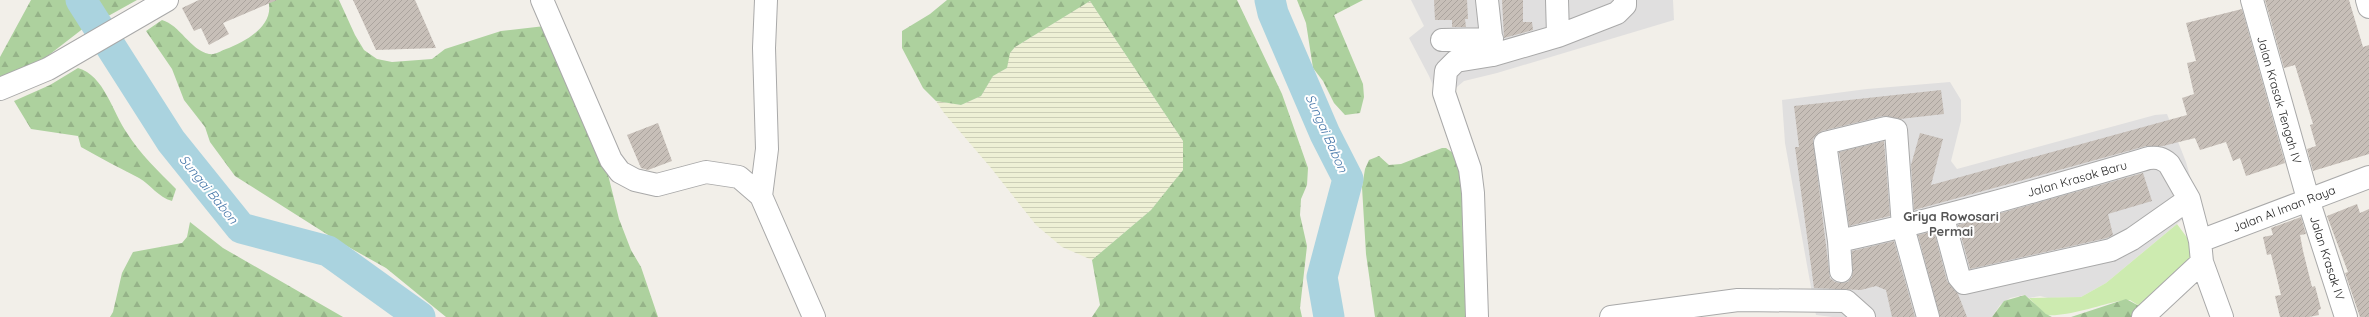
<svg xmlns="http://www.w3.org/2000/svg" width="2369" height="317" viewBox="0 0 2369 317" font-family="Quicksand,sans-serif">
<defs>
<pattern id="farmland-rules" width="6" height="5" patternUnits="userSpaceOnUse"><rect width="6" height="5" fill="#eef0d5"/><path d="M0 2.5h6" fill="none" stroke="#ccceb7"/></pattern>
<pattern id="forest-firs" width="22" height="20" patternUnits="userSpaceOnUse"><rect width="22" height="20" fill="#add19e"/><path d="M5 1l3.5 6h-7zM16 11l3.5 6h-7z" fill="#95b388"/></pattern>
<pattern id="building-hatch" width="6" height="6" patternUnits="userSpaceOnUse"><rect width="6" height="6" fill="#c7bfb8"/><path d="M-1 1l2-2M0 6l6-6M5 7l2-2" fill="none" stroke="#aba49e"/></pattern>
</defs>
<rect width="100%" height="100%" fill="#f2efe9"/>
<!-- residential -->
<path fill="#e0dfdf" d="M1411,0H1673L1674,20L1497,73L1464,81L1451,92L1437,95L1429,76L1409,38L1424,26Z
M1950,82L1961,100V121L1951,161L1957,169L2155,115L2167,114L2186,162L2197,202L2196,208L2106,283L2081,297L2048,298L2040,296L2029,298L2024,295L2010,298L2000,305L1992,317H1833L1816,315L1785,143L1782,100L1867,89Z"/>
<!-- farmland -->
<path fill="url(#farmland-rules)" d="M1090,1L1183,141V170L1151,210L1092,260L1062,247L1036,225L991,168L944,113L936,101L961,105L981,96L993,76L1007,68L1009,53L1015,47Z"/>
<!-- grass -->
<path fill="#cdebb0" d="M2177,224L2197,251L2141,307L2130,300C2125,300 2120,301 2115,302C2098,306 2064,317 2047,315C2040,310 2034,303 2029,298L2081,297L2106,283Z"/>
<!-- forest -->
<path fill="url(#forest-firs)" d="M31,0H137L101,20L89,24L45,58L0,77V57Z
M268,0H339L355,35L364,50L377,59L392,62L432,59L445,49L501,31L545,26L599,138L619,219L631,250L641,267L658,317H446L386,268L336,240L235,176L210,142L205,127L184,100L172,69L146,31L162,20C180,25 190,50 209,54C216,55 220,51 226,49C245,42 276,25 268,0Z
M947,0H1237L1282,94L1308,168L1307,185L1301,199L1300,215L1307,246L1300,308L1302,317H1092L1100,305L1092,260L1151,210L1183,170V141L1090,1L1015,47L1010,53L1007,68L993,76L981,96L961,105L936,101L923,88L902,48V31L930,14Z
M1297,0H1363L1334,15L1363,84L1364,97L1360,113L1345,115L1334,103L1323,81L1313,68L1306,23Z
M78,68C104,75 113,113 127,133C140,154 159,172 176,189L172,201C158,197 151,185 139,178C120,168 100,158 81,147L78,136L31,129L14,101L50,85Z
M1442,148H1446L1460,158L1465,206L1462,227L1467,259V317H1375L1366,254L1362,187L1365,169L1369,160L1379,156L1389,165L1401,164Z
M190,222L223,248L343,317H110L113,312L122,273L133,252L182,243L187,237Z
M2025,295L2046,314L2052,317H1992L2004,301Z
M2126,299L2141,307L2136,317H2071Z"/>
<g fill="none" stroke-linecap="round" stroke-linejoin="round">
<!-- river -->
<path stroke="#aad3df" stroke-width="31" d="M81,0L171,141L241,228L328,251L420,317
M1270,0L1273,13L1325,134L1348,179L1322,277L1329,317"/>
</g>
<!-- building -->
<path fill="url(#building-hatch)" d="M199,0H277L223,23L229,34L209,45L201,28L194,31L182,8Z
M353,0H415L436,48L376,50Z
M1434,0H1467L1468,19H1465L1466,27H1452V20H1435Z
M1502,0H1523V22H1532L1533,30L1504,38Z
M2265,0H2349L2363,47L2369,45V154L2313,171L2307,149L2316,146L2310,125L2313,124L2295,65L2284,68Z
M2242,9L2285,163L2246,176L2240,158L2233,161L2226,142L2200,150L2195,138L2163,146H2146L1914,210L1911,165L1920,133L1943,139L1931,185L2187,115L2182,98L2194,94L2187,63L2196,61L2186,23Z
M1941,90L1944,114L1900,119L1883,116L1822,131L1813,139L1830,278L1835,282L1841,283L1848,282L1852,277V251L1894,241L1915,317H1892L1886,290L1876,286L1861,290L1814,288L1795,147H1799L1794,106Z
M658,123L672,161L648,170L641,168L627,135Z
M1884,141L1890,216L1849,226L1839,152Z
M2143,173L2152,201L2108,214L2113,235L2107,238L1970,269L1958,225Z
M2357,204L2360,213L2369,209V317H2360L2345,273L2348,272L2327,216Z
M2301,217L2306,234L2300,235L2303,251L2312,287L2315,286L2321,309L2318,310L2319,315L2309,317H2280L2275,296L2281,295L2271,254L2267,255L2263,237L2273,235L2271,228Z
M1934,231L1947,281L1958,294L1967,317H1940L1918,235Z"/>
<g fill="none" stroke-linecap="round" stroke-linejoin="round">
<!-- minor casing -->
<g stroke="#a9a9a9" stroke-width="24">
<path id="minor" d="M542,0L611,160L620,172L635,180L657,185L706,172L739,177L761,196L814,317
M1487,0L1493,55
M2252,0L2308,199L2346,317
M2367,0L2369,7
M1558,36L1617,13L1625,5V0
M1442,40L1492,39
M0,89L48,69L167,0
M761,196L767,149L764,48L766,0
M1943,218L1959,277L1964,283L2111,250L2132,239L2189,199
M1839,241L1841,271
M2200,241L2369,177
M1477,317L1473,193L1470,169L1444,93L1446,71L1456,61L1493,55L1558,36L1557,0
M1611,317L1738,300L1846,301L1864,317
M1928,317L1903,227L1896,130L1886,128L1825,143L1839,241C1944,218 2046,188 2149,158C2157,157 2162,158 2169,164L2189,199L2200,241L2202,262L2222,317
M2143,317L2202,262"/>
</g>
<!-- minor -->
<use href="#minor" stroke="#fff" stroke-width="22"/>
</g>
<g text-anchor="middle" stroke-width="4" stroke-linejoin="round" paint-order="stroke">
<!-- street labels -->
<g font-size="12" fill="#222" stroke="#fff">
<text transform="translate(2279 100) rotate(74)" y="4">Jalan Krasak Tengah IV</text>
<text transform="translate(2077 179) rotate(-16)" y="4">Jalan Krasak Baru</text>
<text transform="translate(2284 209) rotate(-21)" y="4">Jalan Al Iman Raya</text>
<text transform="translate(2327 258) rotate(72)" y="4">Jalan Krasak IV</text>
</g>
<!-- water labels -->
<g font-size="13" font-style="italic" fill="#4a7aab" stroke="#fff">
<text transform="translate(1327 133) rotate(66)" y="5">Sungai Babon</text>
<text transform="translate(209 189) rotate(51)" y="5">Sungai Babon</text>
</g>
<!-- neighbourhood labels -->
<g font-size="13" font-weight="bold" fill="#555" stroke="#fff">
<text x="1951" y="221">Griya Rowosari<tspan x="1951" dy="15">Permai</tspan></text>
</g>
</g>
</svg>
